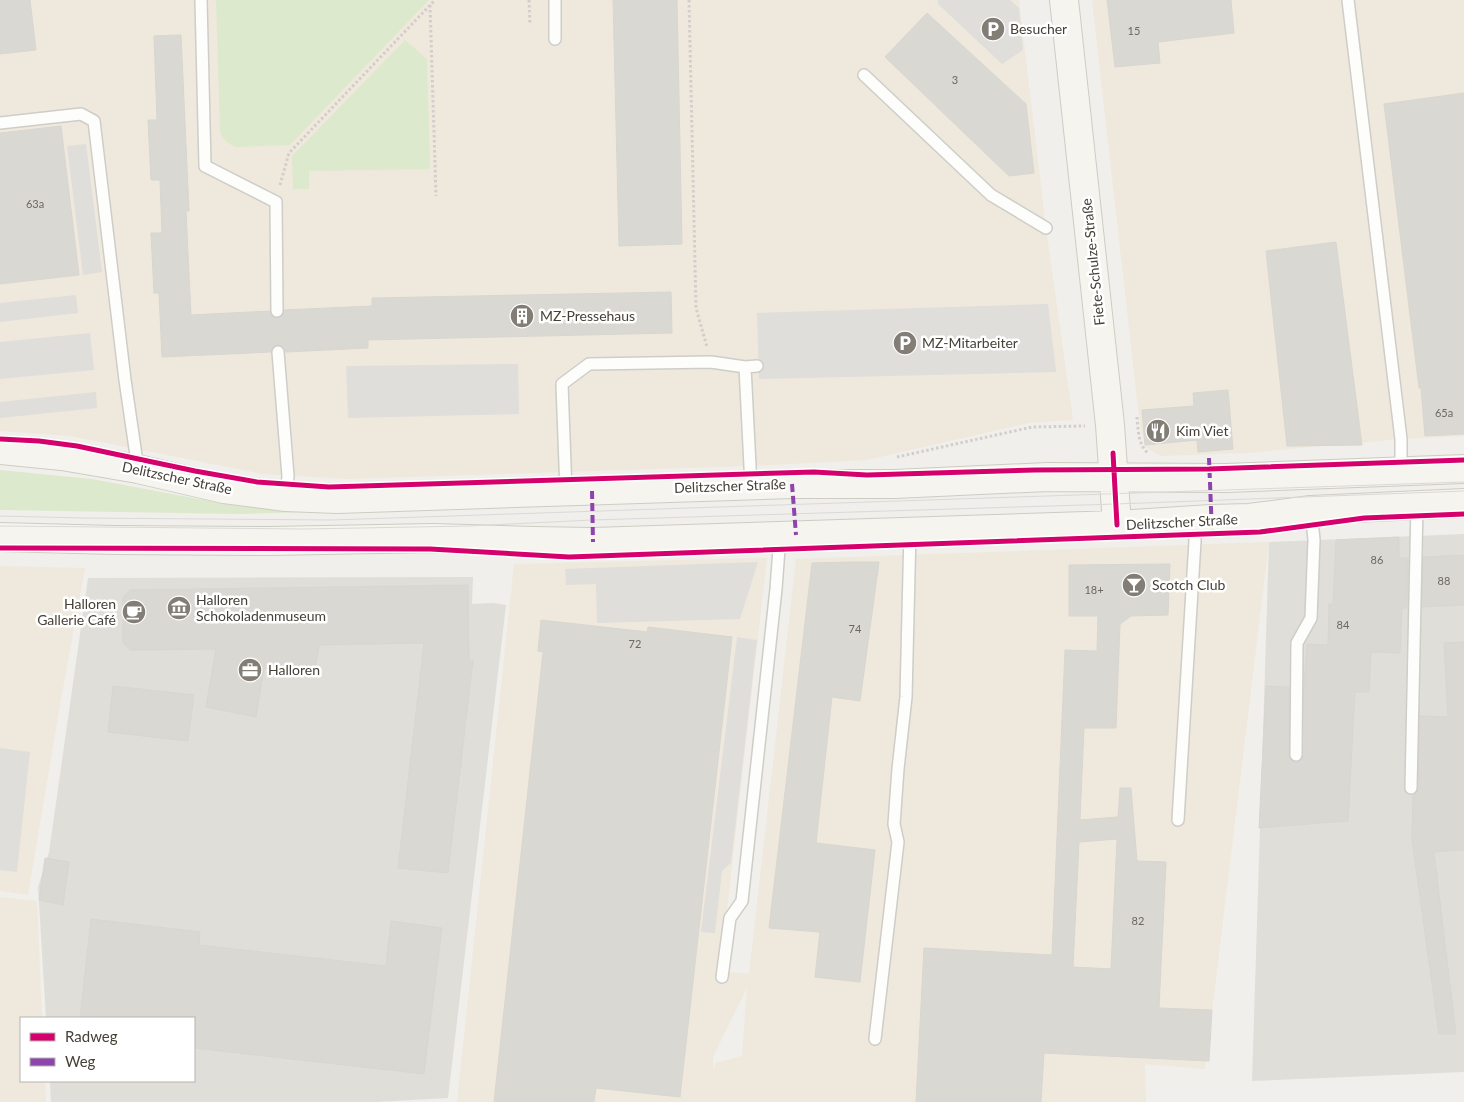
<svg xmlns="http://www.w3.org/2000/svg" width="1464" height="1102" viewBox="0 0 1464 1102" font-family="Lato,sans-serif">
<rect width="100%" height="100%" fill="#f0efeb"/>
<!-- commercial -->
<path fill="#efe8dc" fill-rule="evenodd" d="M0,0H1019L1046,228L1073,420L1029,423L867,460L750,466L349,479L263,474L70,436L0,431Z
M1092,0H1464V436L1401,439L1246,453L1161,456L1145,447L1140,426Z
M1269,542L1205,1069L1145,1064L1146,1102H457L514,564L767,558L720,971L749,974L796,559ZM747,988L742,1056L716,1063L713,1070V1057Z
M0,566L85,568L61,699L28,895L0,891Z
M0,897L37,901L42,1018H21V1081H45L46,1102H0Z"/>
<!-- industrial -->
<path fill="#e0ded9" d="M1464,534V1072L1252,1081L1269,542Z
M473,577L472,604L493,603L506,605L448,1098L375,1102H51L50,1081H194V1018H46L38,887L49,852L88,578Z"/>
<!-- green -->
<path fill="#dde9cd" d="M216,0H429L290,145L236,147C228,144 223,140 220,131Z
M405,40L427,59L430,169L309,171V189H293L292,156Z
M0,470L92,479L236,506H340L567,497V505L240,514L0,510Z"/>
<!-- parking -->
<path fill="#dfdedb" d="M938,0H1010L1019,8L1023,50L1002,64L938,4Z
M86,144L102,272L83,275L67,146Z
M76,295L78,313L0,322V303Z
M1048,304L1056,372L759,379L757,313Z
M90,333L94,370L0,379V342Z
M518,364L519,414L348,418L346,366Z
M96,392L97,408L0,418V402Z
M758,562L740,619L597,623L596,584L566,585L565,569Z
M737,637L757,640L731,863L722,871L715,933L701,932Z
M0,748L30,752L17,872L0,870Z"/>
<!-- building -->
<path fill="#dad8d3" stroke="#d8d6d1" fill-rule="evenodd" d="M0,0H30L36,50L0,54Z
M613,0H677L682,244L619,246Z
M1107,0H1231L1234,33L1158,42L1160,63L1115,67Z
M927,13L1026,104L1034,173L1009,176L885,57Z
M181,35L189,211H186L191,315L270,311L273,317L278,318L283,315L284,310L372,306V298L671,292L672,333L368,340V348L286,352L284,347L278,345L273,346L271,352L162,357L159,293H154L151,233H162L160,180H151L148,120H157L154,36Z
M1464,93V434L1425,436L1421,388H1419L1384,104Z
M61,126L79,275L0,284V133Z
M1336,242L1362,445L1287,446L1266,251Z
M1228,390L1233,449L1198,452L1197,440L1145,445L1142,410L1194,406L1193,393Z
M1399,537V558H1408L1407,608H1402L1400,653L1371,652L1369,692H1355L1348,821L1259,828L1266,686L1289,687V755L1293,762H1299L1302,759L1304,755V686L1307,644L1328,645L1329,604H1333L1336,540Z
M1464,555V605L1422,607L1423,557Z
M849,562H879L860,701L832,697L816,843L875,850L860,982L815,977L820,932L769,928L812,563Z
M1170,564L1168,615L1131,616L1120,624L1116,728H1084L1080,820L1118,817L1120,788H1131L1137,861L1166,862L1159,1008L1212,1010L1209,1061L1044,1053L1041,1102H916L924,948L1052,955L1065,650L1097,651L1098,616H1069V565ZM1117,839L1111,969L1073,967L1079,842Z
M468,585L469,661H473L448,873L398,868L424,643L319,645L314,677L264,668L256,717L206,707L216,649L130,650L123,643V597L130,590Z
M541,620L647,632L648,627L732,637L680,1097L596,1088L594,1102H494L543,652L538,651Z
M1464,642V850L1434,852L1456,1034H1439L1412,840L1413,795L1417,792L1418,788L1420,716L1448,717L1444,643Z
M113,686L194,695L188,741L108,732Z
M45,858L69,862L63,905L39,900Z
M91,919L200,932L199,945L386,966L391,921L442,928L424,1074L194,1048V1018H80Z"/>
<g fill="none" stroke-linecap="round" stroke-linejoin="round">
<!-- lane casing -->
<g stroke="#cecdc8" stroke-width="14">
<path id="lane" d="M201,0L205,166L276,202L277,311
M555,0V39
M1348,0L1401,439V472
M864,75L991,195L1046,228
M0,123L81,114L94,121L125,380L138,469
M278,352L288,476L286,497
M751,486L745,367L757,366
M566,492L562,384L589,364L711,362L745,367
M1296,755L1297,643L1311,618L1314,540L1311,510
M1411,788L1417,505
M1178,820L1195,541L1194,520
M722,977L730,918L742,901L776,589L780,535
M875,1039L898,842L894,824L898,769L906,697L910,531"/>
</g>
<!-- secondary casing -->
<g stroke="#ceccc2" stroke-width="30">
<path id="secondary" d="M1064,0L1110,425L1117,525
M0,450L62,456L138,469L224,489L286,497L337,499L792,484H895L1047,477L1226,478L1464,469
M0,537L114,540L270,541L433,538L533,541L593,542L1117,525L1211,519L1249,518L1311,510L1464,503"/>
</g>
<!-- path -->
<path stroke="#d1cecb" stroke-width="3" stroke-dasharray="2.5 2.5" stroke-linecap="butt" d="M529,0L530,25
M689,0L696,308L707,347
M430,5L436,196
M280,185L289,153L435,0
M1137,417C1138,428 1138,445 1148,453
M897,457L1032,427L1085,426"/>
<!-- lane -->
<use href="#lane" stroke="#fdfdfc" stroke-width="11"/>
<!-- secondary -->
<use href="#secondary" stroke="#f6f4ef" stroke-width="28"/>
<!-- tram -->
<path stroke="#d9d9d8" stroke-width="1" d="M0,516L83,518L332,520L1464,482
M0,526L304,529L469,526L592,520L1116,504L1464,491"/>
<!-- quiet -->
<path stroke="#8e44ad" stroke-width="4" stroke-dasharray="8 4" stroke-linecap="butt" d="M1209,458L1212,533
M792,484L796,535
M592,491L593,542"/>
<!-- cycleway casing -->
<g stroke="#fff" stroke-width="8">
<path id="cycleway" d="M0,439L39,441L77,446L195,471L257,482L329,487L814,472L867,475L1035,470L1209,469L1464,460
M1113,453L1117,525
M0,548L430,549L569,557L1260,532L1364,518L1464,514"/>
</g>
<!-- cycleway -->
<use href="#cycleway" stroke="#d6006c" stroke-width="5"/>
</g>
<!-- icons -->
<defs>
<g id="parking-disc" transform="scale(1.25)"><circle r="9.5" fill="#827e76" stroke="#fff"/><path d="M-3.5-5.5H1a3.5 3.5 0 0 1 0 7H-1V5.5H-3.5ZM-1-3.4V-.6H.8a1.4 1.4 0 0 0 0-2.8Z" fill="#fff"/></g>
<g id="building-disc" transform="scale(1.25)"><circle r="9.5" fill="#827e76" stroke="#fff"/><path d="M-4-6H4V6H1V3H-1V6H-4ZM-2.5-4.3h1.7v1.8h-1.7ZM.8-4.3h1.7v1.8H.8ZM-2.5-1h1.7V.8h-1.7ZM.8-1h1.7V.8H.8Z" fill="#fff"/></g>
<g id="restaurant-disc" transform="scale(1.25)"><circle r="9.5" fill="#827e76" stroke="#fff"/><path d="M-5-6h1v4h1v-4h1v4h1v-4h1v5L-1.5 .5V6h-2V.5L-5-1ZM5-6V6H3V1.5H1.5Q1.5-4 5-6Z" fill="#fff"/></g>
<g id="bar-disc" transform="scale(1.25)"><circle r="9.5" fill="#827e76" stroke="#fff"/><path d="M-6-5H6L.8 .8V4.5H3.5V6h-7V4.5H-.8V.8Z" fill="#fff"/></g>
<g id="museum-disc" transform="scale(1.25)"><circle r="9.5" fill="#827e76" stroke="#fff"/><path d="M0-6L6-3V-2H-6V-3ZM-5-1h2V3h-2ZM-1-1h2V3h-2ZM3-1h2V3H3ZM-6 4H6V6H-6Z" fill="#fff"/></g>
<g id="cafe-disc" transform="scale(1.25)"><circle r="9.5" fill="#827e76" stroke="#fff"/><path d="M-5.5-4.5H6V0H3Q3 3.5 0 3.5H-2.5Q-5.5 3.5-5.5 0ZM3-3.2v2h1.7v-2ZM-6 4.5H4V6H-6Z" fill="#fff"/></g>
<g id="office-disc" transform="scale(1.25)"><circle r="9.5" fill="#827e76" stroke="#fff"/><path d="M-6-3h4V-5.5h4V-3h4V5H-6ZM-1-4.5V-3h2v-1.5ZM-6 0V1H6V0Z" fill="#fff"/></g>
</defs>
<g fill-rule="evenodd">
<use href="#parking-disc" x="993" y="29"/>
<use href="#building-disc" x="522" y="316"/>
<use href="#parking-disc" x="905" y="343"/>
<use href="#restaurant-disc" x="1158" y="431"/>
<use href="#bar-disc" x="1134" y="585"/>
<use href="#museum-disc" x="179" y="608"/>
<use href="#cafe-disc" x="134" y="612"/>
<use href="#office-disc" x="250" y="670"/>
</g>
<g text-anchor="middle" stroke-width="5" stroke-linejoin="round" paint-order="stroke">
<!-- number labels -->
<g font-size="11" fill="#6c685f">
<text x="1134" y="35">15</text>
<text x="955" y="84">3</text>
<text x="35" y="208">63a</text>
<text x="1444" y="417">65a</text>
<text x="1377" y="564">86</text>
<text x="1444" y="585">88</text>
<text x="1094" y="594">18+</text>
<text x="1343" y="629">84</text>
<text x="855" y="633">74</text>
<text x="635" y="648">72</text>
<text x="1138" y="925">82</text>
</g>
<!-- poi labels -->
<g font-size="14" fill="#464137" stroke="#fff" text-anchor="start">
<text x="1010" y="34">Besucher</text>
<text x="540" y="321">MZ-Pressehaus</text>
<text x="922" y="348">MZ-Mitarbeiter</text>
<text x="1176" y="436">Kim Viet</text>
<text x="1152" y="590">Scotch Club</text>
<text x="196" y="605">Halloren<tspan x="196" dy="16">Schokoladenmuseum</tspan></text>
<text x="116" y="609" text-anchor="end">Halloren<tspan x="116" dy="16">Gallerie Café</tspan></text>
<text x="268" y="675">Halloren</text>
</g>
<!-- street labels -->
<g font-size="14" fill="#464137" stroke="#fff">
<text transform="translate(1093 262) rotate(-96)" y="5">Fiete-Schulze-Straße</text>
<text transform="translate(177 478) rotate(12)" y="5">Delitzscher Straße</text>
<text transform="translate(730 486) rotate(-2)" y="5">Delitzscher Straße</text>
<text transform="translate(1182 522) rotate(-3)" y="5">Delitzscher Straße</text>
</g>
</g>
<!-- legend -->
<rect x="20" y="1017" width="175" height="65" fill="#ffffff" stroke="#b5b3af"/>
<rect x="30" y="1033" width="25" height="8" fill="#d6006c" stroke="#b5b3af"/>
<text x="65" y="1042" font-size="15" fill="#464137">Radweg</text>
<rect x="30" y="1058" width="25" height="8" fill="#8e44ad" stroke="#b5b3af"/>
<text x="65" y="1067" font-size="15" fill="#464137">Weg</text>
</svg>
